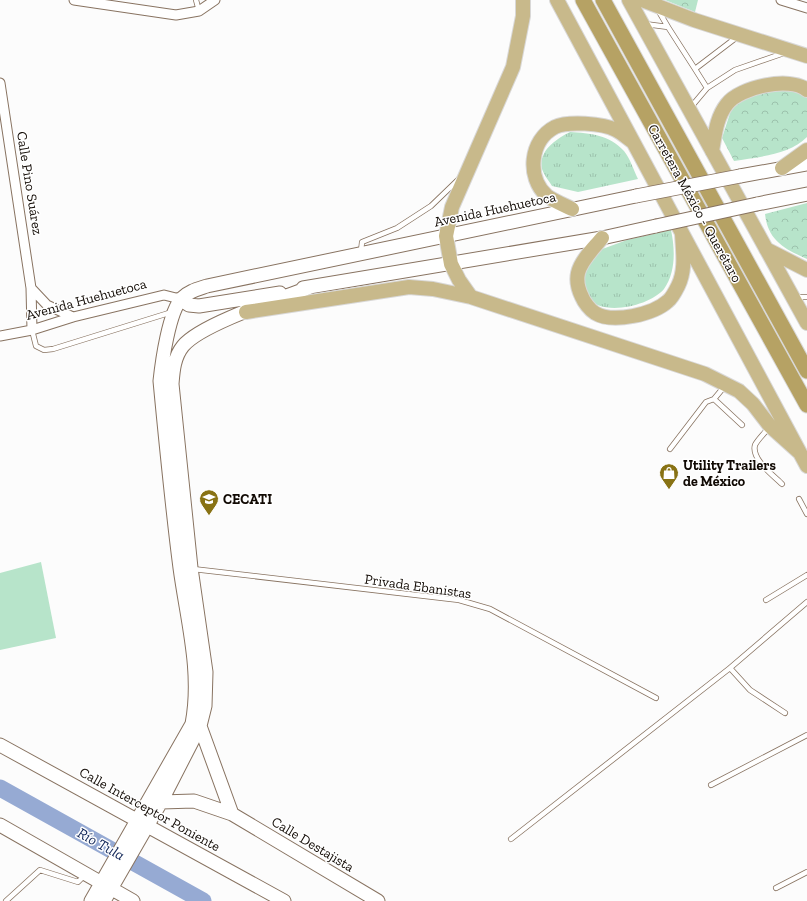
<svg xmlns="http://www.w3.org/2000/svg" width="807" height="901" viewBox="0 0 807 901" font-family="'Zilla Slab',serif">
<defs>
<pattern id="grass-tufts" width="24" height="20" patternUnits="userSpaceOnUse"><rect width="24" height="20" fill="#b7e4ca"/><path d="M3 7l-1-3M5 7V3M7 7l1-3M15 17l-1-3M17 17v-4M19 17l1-3" fill="none" stroke="#9cc2ac"/></pattern>
<pattern id="park-crowns" width="20" height="18" patternUnits="userSpaceOnUse"><rect width="20" height="18" fill="#b7e4ca"/><path d="M2 6a3 3 0 1 1 6 0M12 15a3 3 0 1 1 6 0" fill="none" stroke="#9cc2ac"/></pattern>
</defs>
<rect width="100%" height="100%" fill="#fcfcfc"/>
<!-- grass -->
<path fill="url(#grass-tufts)" d="M570,132C590,133 610,135 624,151C630,158 634,171 638,179L578,192L552,186C549,181 544,175 542,169C538,151 556,139 570,132Z
M671,230C675,249 676,272 664,289C650,306 600,318 587,296C583,290 583,277 581,269L594,252L627,240Z"/>
<!-- park -->
<path fill="url(#park-crowns)" d="M665,0H698L695,12Z
M775,89L798,91L807,98V137C789,155 758,157 734,161L722,138L732,107L742,100Z
M807,203V259C785,249 768,241 765,214Z"/>
<!-- garden -->
<path fill="#b7e4ca" d="M41,562L56,638L0,650V573Z"/>
<g fill="none" stroke-linecap="round" stroke-linejoin="round">
<!-- river -->
<path stroke="#96aad3" stroke-width="17" d="M0,788L203,901"/>
<!-- service casing -->
<g stroke="#887361" stroke-width="6">
<path id="service" d="M196,0L199,11
M658,10L668,27
M645,24L668,27L695,69L737,37
M695,69L707,88
M691,107L707,88L735,70L784,53
M361,251L362,242L397,228L431,206L459,179
M795,297H807
M32,330L36,346L44,350L53,349L172,312
M714,399L742,425
M769,427C765,433 758,439 755,445C751,459 773,475 782,484
M670,449L706,402L714,399L724,387
M799,499L807,514
M193,569L459,600L490,609L656,698
M766,600L807,575
M730,668L750,690L785,713
M711,785L807,735
M511,839L730,668L807,602
M776,888L807,872
M6,901L40,870L78,882L85,875"/>
</g>
<!-- minor casing -->
<g stroke="#887361" stroke-width="11">
<path id="minor" d="M74,0L176,15L199,11L215,0
M781,0L807,8
M0,83L31,288L32,330
M31,288L47,305L73,317
M0,336L32,330L73,317L164,295L180,299"/>
</g>
<!-- secondary casing -->
<g stroke="#887361" stroke-width="15">
<path id="secondary" d="M740,176L807,164
M757,204L807,194
M303,288L602,238L656,226
M180,299L189,305L199,306L280,293
M196,725L200,726L232,814
M0,745L284,901
M156,799L161,802L194,801L232,814L378,901
M0,825L133,901
M91,901L192,724C202,672 187,620 180,568C172,506 166,444 160,381C162,362 169,311 182,298C189,291 198,289 207,286L636,196
M104,901L161,802L200,726L205,706L206,672L191,568L172,384C173,371 174,357 183,346C201,324 282,298 311,287"/>
</g>
<!-- primary casing -->
<g stroke="#d9d8d7" stroke-width="16">
<path id="primary" d="M523,0V16L513,67L452,207L446,236L451,264L459,280L471,297L705,374L739,391L753,404L770,426L799,452
M557,0L807,466
M629,0L807,323
M642,0L694,20L807,56
M712,151C715,135 716,118 727,104C740,87 790,76 807,90
M782,168L807,150
M572,209C564,205 554,201 547,196C526,177 530,140 555,127C567,121 603,123 616,130C622,133 627,138 633,142
M602,238C594,248 581,260 578,273C576,282 578,289 582,297C584,302 590,310 595,313C613,324 654,314 668,301C672,298 676,290 678,286C686,270 683,252 682,234
M766,249L807,270
M246,312L409,287L433,289L471,297"/>
</g>
<!-- trunk casing -->
<g stroke="#d9d8d7" stroke-width="17">
<path id="trunk" d="M583,0L807,405
M603,0L807,371"/>
</g>
<!-- service -->
<use href="#service" stroke="#fff" stroke-width="4.5"/>
<!-- minor -->
<use href="#minor" stroke="#fff" stroke-width="9"/>
<!-- secondary -->
<use href="#secondary" stroke="#fff" stroke-width="13"/>
<!-- primary -->
<use href="#primary" stroke="#c8b98b" stroke-width="14"/>
<!-- trunk -->
<use href="#trunk" stroke="#b6a264" stroke-width="15"/>
<!-- secondary-bridge casing -->
<g stroke="#887361" stroke-width="15" stroke-linecap="butt">
<path id="secondary-bridge" d="M636,196L740,176
M656,226L757,204"/>
</g>
<!-- secondary-bridge -->
<use href="#secondary-bridge" stroke="#fff" stroke-width="13"/>
</g>
<!-- icons -->
<defs>
<g id="shop-pin" transform="scale(1)"><path d="M0 17L-7.5 6A9.5 9.5 0 1 1 7.5 6Z" fill="#887214" stroke="#fff"/><path d="M-5-2.5h2.3a2.7 3.5 0 0 1 5.4 0H5L5.5 6h-11ZM-1.5-2.5h3a1.5 2.3 0 0 0-3 0Z" fill="#fff"/></g>
<g id="school-pin" transform="scale(1)"><path d="M0 17L-7.5 6A9.5 9.5 0 1 1 7.5 6Z" fill="#887214" stroke="#fff"/><path d="M0-5L7-2L0 1L-7-2ZM-4 1L0 2.5L4 1V4Q0 6-4 4Z" fill="#fff"/></g>
</defs>
<g fill-rule="evenodd">
<use href="#shop-pin" x="669" y="473"/>
<use href="#school-pin" x="209" y="499"/>
</g>
<g text-anchor="middle" stroke-width="3" stroke-linejoin="round" paint-order="stroke">
<!-- street labels -->
<g font-size="14" fill="#110a04" stroke="#fff">
<text transform="translate(30 183) rotate(81)" y="5">Calle Pino Suárez</text>
<text transform="translate(695 203) rotate(61)" y="5">Carretera México - Querétaro</text>
<text transform="translate(495 209) rotate(-12)" y="5">Avenida Huehuetoca</text>
<text transform="translate(86 299) rotate(-15)" y="5">Avenida Huehuetoca</text>
<text transform="translate(418 586) rotate(8)" y="5">Privada Ebanistas</text>
<text transform="translate(150 809) rotate(29)" y="5">Calle Interceptor Poniente</text>
<text transform="translate(313 844) rotate(31)" y="5">Calle Destajista</text>
</g>
<!-- poi labels -->
<g font-size="14" font-weight="bold" fill="#110a04" stroke="#fff" text-anchor="start">
<text x="683" y="470">Utility Trailers<tspan x="683" dy="16">de México</tspan></text>
<text x="223" y="504">CECATI</text>
</g>
<!-- water labels -->
<g font-size="15" font-style="italic" fill="#112658" stroke="#fff">
<text transform="translate(101 844) rotate(29)" y="5">Río Tula</text>
</g>
</g>
</svg>
